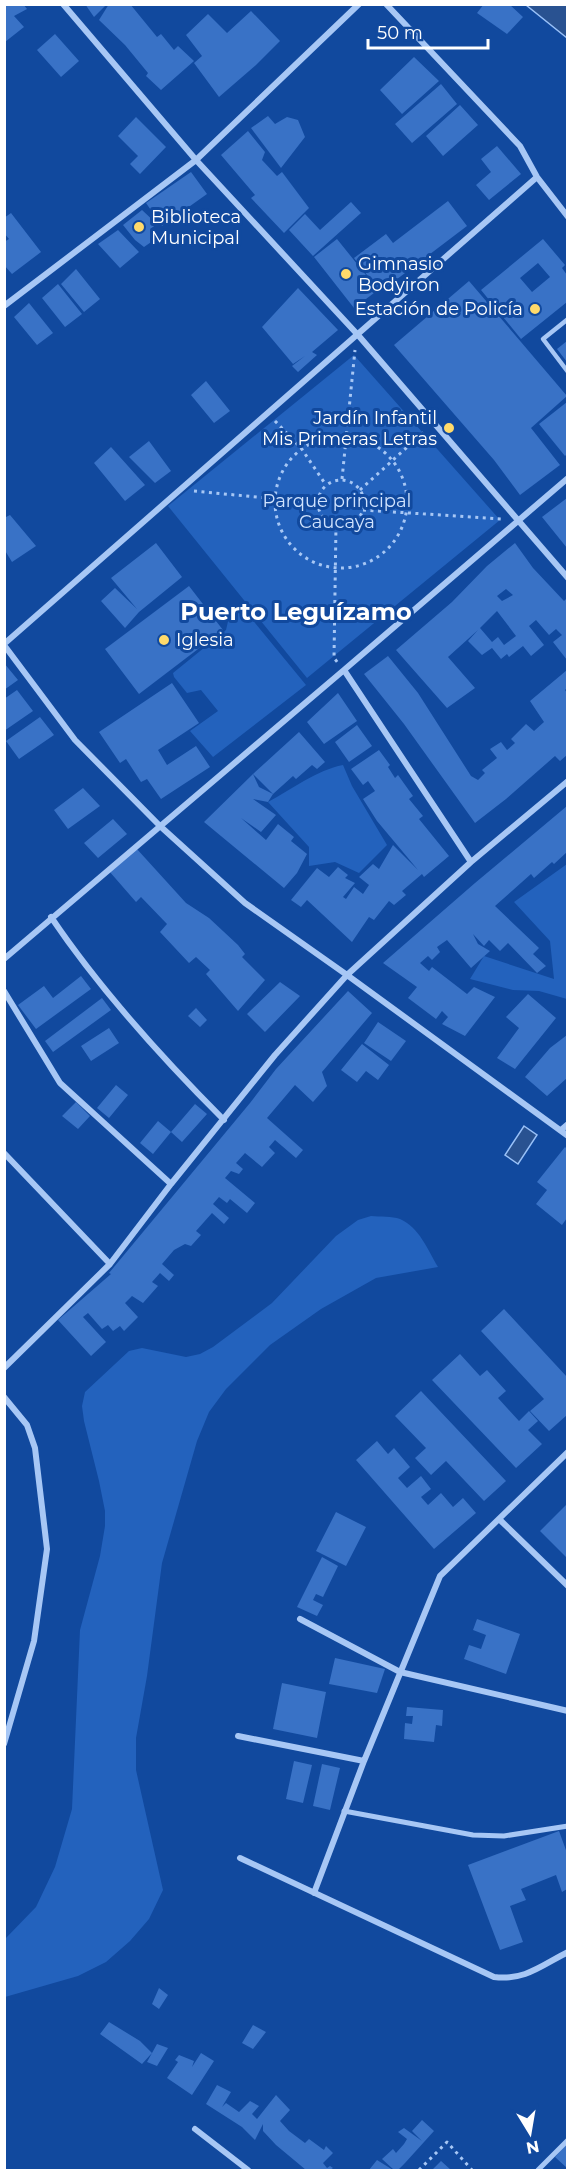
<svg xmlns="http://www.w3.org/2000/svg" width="572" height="2175" viewBox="0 0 572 2175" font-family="Montserrat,sans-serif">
<rect width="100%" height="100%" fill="#11499e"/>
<!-- green -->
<path fill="#2362bd" d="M354,355L500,520L307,678L168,506Z
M242,607L306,685L213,757L190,731L218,711L201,690L187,693L174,677L173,673L226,630L229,617Z
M343,765L352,786L387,845L359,873L335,862L309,866V847L268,802C292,789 317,770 343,765Z
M567,864V999L539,991L513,990L470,979L484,956L554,979L550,941L514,902Z
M371,1216C380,1217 392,1216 400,1219C419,1227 428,1250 438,1267L376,1278L321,1309L270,1345L226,1389L209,1412L197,1441L162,1563L147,1676L136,1738V1770L163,1890L149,1919L130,1941L106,1962L78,1976L5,1997V1939L36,1907L55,1867L72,1809L80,1630L100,1556L105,1526V1511L99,1481L84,1421L82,1406L85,1392L129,1351L142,1348L186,1357L200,1354L213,1347L272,1303L336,1236L358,1220Z"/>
<!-- water -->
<path fill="#295291" stroke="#99c1f8" stroke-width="1.5" d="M526,5H567V38Z
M524,1126L537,1135L518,1164L505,1155Z"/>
<!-- building -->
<path fill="#3972c6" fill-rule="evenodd" d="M5,4H23L27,9L14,16L24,27L5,42Z
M85,4H107L94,17Z
M109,4H130L157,37L161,34L174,50L178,46L194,61L161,90L146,76L148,73L125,45L99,20Z
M484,4H509L523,17L507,34L477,13Z
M251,11L280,41L256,65L219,97L194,63L202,56L186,35L208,14L227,33Z
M55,34L79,61L61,77L37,50Z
M414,57L439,81L402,114L380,90Z
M441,84L457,104L412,143L395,124Z
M460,105L478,125L443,156L426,136Z
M268,116L275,124L287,117L298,120L305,137L281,168L251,128Z
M136,117L166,147L140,174L130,164L138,156L118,136Z
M248,131L265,152L262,160L277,176L282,172L309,208L284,233L251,198L255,195L221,155Z
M497,146L521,174L489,200L476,185L491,172L481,159Z
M191,172L207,194L162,226L146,203Z
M448,201L467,226L380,292L354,258L386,234L393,243Z
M351,202L361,213L313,256L289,230L305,214L320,230Z
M142,210L157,224L150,229L157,238L144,247L135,240L123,225Z
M11,213L41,252L12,274L4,265V242L9,239L4,233V218Z
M118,230L139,252L120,268L98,244Z
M337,239L378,290L354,308L314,257Z
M543,239L565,265L562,268L567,275V302L521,339L481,290ZM538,263L550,277L532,292L520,278Z
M76,269L100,299L84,312L61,284Z
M469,281L567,396L531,428L560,465L520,495L494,460L394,345Z
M58,284L82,314L65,327L42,298Z
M298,288L338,330L312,352L317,355L298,372L292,366L305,356L293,364L262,327Z
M29,303L53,333L37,345L14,317Z
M567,341V362L557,349Z
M206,381L230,411L214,423L191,395Z
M567,402V454L565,456L539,424Z
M149,441L171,471L155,483L129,457Z
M111,447L145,485L125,501L94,463Z
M567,498V548L542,517Z
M10,515L36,546L12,562L4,549V518Z
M156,543L182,577L139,612L125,628L101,601L115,588L137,609L111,578Z
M515,543L533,568L564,601L567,598V660L553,642L562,635L556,629L549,635L536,620L529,626L544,645L531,656L523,646L509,657L507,654L501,659L492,648L482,655L468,641L478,630L448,657L475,688L447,708L396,650L452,602L487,566ZM506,589L513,595L502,601L497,596ZM497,611L516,636L504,645L498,637L492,642L480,628Z
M189,586L223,630L139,694L105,649Z
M388,656L418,693L471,776L478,780L485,773L482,770L497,758L490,749L501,742L507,750L515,743L511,739L526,724L534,731L544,722L530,701L567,670V688L565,690L567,693V755L560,761L555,756L506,799L475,823L404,724L364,674Z
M4,663L18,680L4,690Z
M172,683L199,723L158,750L167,765L196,746L210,767L161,799L147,779L141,782L126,759L120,763L99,732Z
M17,690L33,711L4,731V699Z
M338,693L357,721L324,744L307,722Z
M40,717L54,735L19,759L6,741Z
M357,725L372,746L349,762L335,742Z
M299,732L325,762L317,769L312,765L296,779L293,776L273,794L253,774Z
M379,750L390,765L388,767L395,778L398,775L413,796L409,799L423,816L419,819L449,856L424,877L422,874L402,891L406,895L394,905L389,901L374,920L369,917L352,942L307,900L301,907L291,900L317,868L329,877L338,867L348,875L345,878L355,883L343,897L346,899L354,887L363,894L369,885L359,877L373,864L379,869L393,845L418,870L377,821L363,799L375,791L368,781L363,785L351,769Z
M253,774L259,787L273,794L268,802L253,799L276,815L261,832L241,818L266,840L278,824L294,837L291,841L307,854L297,873L284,888L204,822Z
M83,788L100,806L68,829L54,810Z
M567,806V852L554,864L552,862L534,878L531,874L495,906L539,948L533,954L546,966L537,973L508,943L500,951L489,940L484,946L473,934L478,944L490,951L471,968L447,940L437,947L440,952L432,960L428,956L420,963L429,971L432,967L467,994L474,987L495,997L465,1036L442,1024L448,1017L442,1011L436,1019L408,998L417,987L383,963L475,883Z
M113,819L127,834L98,858L84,843Z
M136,848L186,903L209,918L238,945L245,954L242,957L265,980L238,1011L206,974L210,970L196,957L189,963L160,932L167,924L141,897L136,902L109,871Z
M81,976L91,989L36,1029L18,1005L44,986L53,998Z
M280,982L300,996L265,1032L247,1014Z
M348,991L372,1013L322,1072L327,1086L313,1102L295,1085L267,1118L303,1150L296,1158L275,1140L269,1147L275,1153L262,1167L245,1153L236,1163L243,1169L239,1174L231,1171L225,1178L255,1203L247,1213L230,1199L227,1203L219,1197L213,1204L229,1218L224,1224L212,1213L196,1231L201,1235L191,1246L185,1244L174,1250L162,1264L174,1275L169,1281L160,1273L152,1282L158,1286L143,1303L132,1296L125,1303L138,1317L124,1331L120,1326L113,1331L108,1325L102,1329L88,1313L83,1317L106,1342L91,1356L58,1320L111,1274L109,1273L250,1103L276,1069Z
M528,994L556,1018L515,1069L497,1058L519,1028L506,1017Z
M102,998L111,1010L53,1052L45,1041Z
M196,1008L207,1020L200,1027L188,1016Z
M378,1022L406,1041L391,1061L364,1043Z
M109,1028L119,1043L91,1061L81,1046Z
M567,1035V1078L547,1096L525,1077L550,1048Z
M362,1044L389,1065L378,1080L366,1071L357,1082L341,1070Z
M116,1085L128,1095L109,1118L97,1108Z
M76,1102L90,1116L78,1129L62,1116Z
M195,1104L207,1114L182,1142L171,1132Z
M158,1121L171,1132L153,1154L140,1143Z
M565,1147L567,1149V1218L562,1225L536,1204L547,1190L537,1182Z
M504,1309L567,1377V1415L549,1431L530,1411L544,1399L481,1331Z
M460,1354L480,1376L487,1370L506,1391L498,1398L519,1421L529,1411L538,1421L528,1430L542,1444L516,1468L432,1380Z
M421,1391L506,1481L484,1501L446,1461L431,1475L415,1458L426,1448L395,1416Z
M377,1441L388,1454L394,1448L410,1467L398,1478L407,1488L421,1476L431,1489L421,1497L428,1505L441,1493L453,1507L463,1498L476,1513L434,1549L356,1460Z
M566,1505L567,1507V1558L540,1531Z
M336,1512L366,1527L346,1566L316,1551Z
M322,1557L338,1566L323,1597L316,1594L313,1600L323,1605L317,1616L297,1607Z
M477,1619L520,1634L506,1674L464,1659L469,1645L481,1649L486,1635L473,1630Z
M335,1658L385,1669L377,1693L329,1684Z
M282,1683L326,1692L317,1738L273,1729Z
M407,1707L443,1710L442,1726L436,1725L434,1742L404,1739L405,1723L412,1724L413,1716H406Z
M294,1761L312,1765L303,1803L286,1799Z
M322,1764L340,1768L330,1810L313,1806Z
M559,1831L567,1853V1889L562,1892L556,1875L521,1889L526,1900L510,1906L523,1942L500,1950L468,1865Z
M159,1988L168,1995L159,2009L152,2004Z
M109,2022L140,2041L152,2053L142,2064L100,2034Z
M253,2025L266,2032L253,2049L242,2043Z
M157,2044L168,2048L157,2066L147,2062Z
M201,2053L214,2061L192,2095L167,2078L178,2062L175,2060L179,2055L194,2061L192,2067Z
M217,2085L231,2092L222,2107L226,2103L239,2112L250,2101L259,2106L252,2114L257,2119L276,2095L290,2110L280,2121L289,2131L305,2143L309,2139L324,2150L326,2146L333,2153L323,2163L327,2168L330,2166L333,2168L330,2170H306L276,2145L263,2131V2124L255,2140L242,2127L206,2104Z
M422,2120L434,2131L405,2163L398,2170H394L382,2159L393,2149L396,2153L404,2144L407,2139L398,2132L404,2128L422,2141L412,2131Z
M567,2144V2168L555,2157Z
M377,2160L393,2170H369Z
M441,2161L451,2170H432Z"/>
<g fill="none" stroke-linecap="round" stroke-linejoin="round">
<!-- path -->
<path stroke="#a7c7f5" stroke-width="3" stroke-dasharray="3 4.5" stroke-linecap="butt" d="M275,421L301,448L326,485
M275 502a66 66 0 1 1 132 0a66 66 0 1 1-132 0Z
M342,479L355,350
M318 503a23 23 0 1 1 46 0a23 23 0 1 1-46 0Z
M360,490L426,430
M194,491L318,503
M363,510L502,519
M336,525L334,658L338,663
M419,2170L447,2142L472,2170"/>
<!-- service -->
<path stroke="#a7c7f5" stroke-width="4.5" d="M568,319L543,339L568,372"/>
<!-- pedestrian -->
<path stroke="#a7c7f5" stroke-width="5" d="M344,1811L473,1835L504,1836L568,1826
M538,2170L568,2140"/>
<!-- minor -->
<path stroke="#a7c7f5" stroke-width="6" d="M63,4L196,160L358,335L568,578
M386,4L520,146L537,177L568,217
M4,306L196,160L359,4
M4,644L537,177
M4,645L75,740L160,826L245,903L347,975L568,1136
M344,670L471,862
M51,917C101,991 161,1057 224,1120
M4,959L344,670L568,478
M4,991L60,1083L171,1184
M561,1130L568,1124
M4,1153L110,1264
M4,1368L110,1264L171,1184L275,1055L347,975L471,862L568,781
M4,1397L27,1425L35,1448L47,1549L34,1641L4,1744
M499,1519L568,1586
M300,1619L400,1672L568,1711
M238,1736L364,1761
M240,1858L494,1977C525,1981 542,1965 568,1952
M314,1893L364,1761L440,1576L568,1452
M195,2129L248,2170"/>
</g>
<!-- markers -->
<g fill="#ffda6b" stroke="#11499e" stroke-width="2">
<circle cx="139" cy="227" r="6"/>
<circle cx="346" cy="274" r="6"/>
<circle cx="535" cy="309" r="6"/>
<circle cx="449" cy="428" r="6"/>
<circle cx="164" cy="640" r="6"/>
</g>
<g text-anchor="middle" stroke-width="6" stroke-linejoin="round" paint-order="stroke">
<!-- poi labels -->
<g font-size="18" fill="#fff" stroke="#11499e" text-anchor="start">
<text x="151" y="223">Biblioteca<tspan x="151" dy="21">Municipal</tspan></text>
<text x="358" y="270">Gimnasio<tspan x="358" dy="21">Bodyiron</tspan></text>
<text x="523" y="315" text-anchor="end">Estación de Policía</text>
<text x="437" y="424" text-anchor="end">Jardín Infantil<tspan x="437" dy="21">Mis Primeras Letras</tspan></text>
<text x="176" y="646">Iglesia</text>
</g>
<!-- park labels -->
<g font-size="18" fill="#d0e3fe" stroke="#11499e">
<text x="337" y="507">Parque principal<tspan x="337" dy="21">Caucaya</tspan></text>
</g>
<!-- district labels -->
<g font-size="24" font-weight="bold" fill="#fff" stroke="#11499e">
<text x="296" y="620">Puerto Leguízamo</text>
</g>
</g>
<!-- border -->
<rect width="572" height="2175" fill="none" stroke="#ffffff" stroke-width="12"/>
<!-- north arrow -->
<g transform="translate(530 2133) rotate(169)" stroke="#11499e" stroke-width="4.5" paint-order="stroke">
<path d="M0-4.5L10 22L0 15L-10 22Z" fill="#ffffff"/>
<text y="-9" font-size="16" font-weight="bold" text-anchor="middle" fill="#ffffff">N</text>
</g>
<!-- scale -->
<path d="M368 39v9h120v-9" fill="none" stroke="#ffffff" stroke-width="3"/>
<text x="377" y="39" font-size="18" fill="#ffffff" stroke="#11499e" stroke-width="4.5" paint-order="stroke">50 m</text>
</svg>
